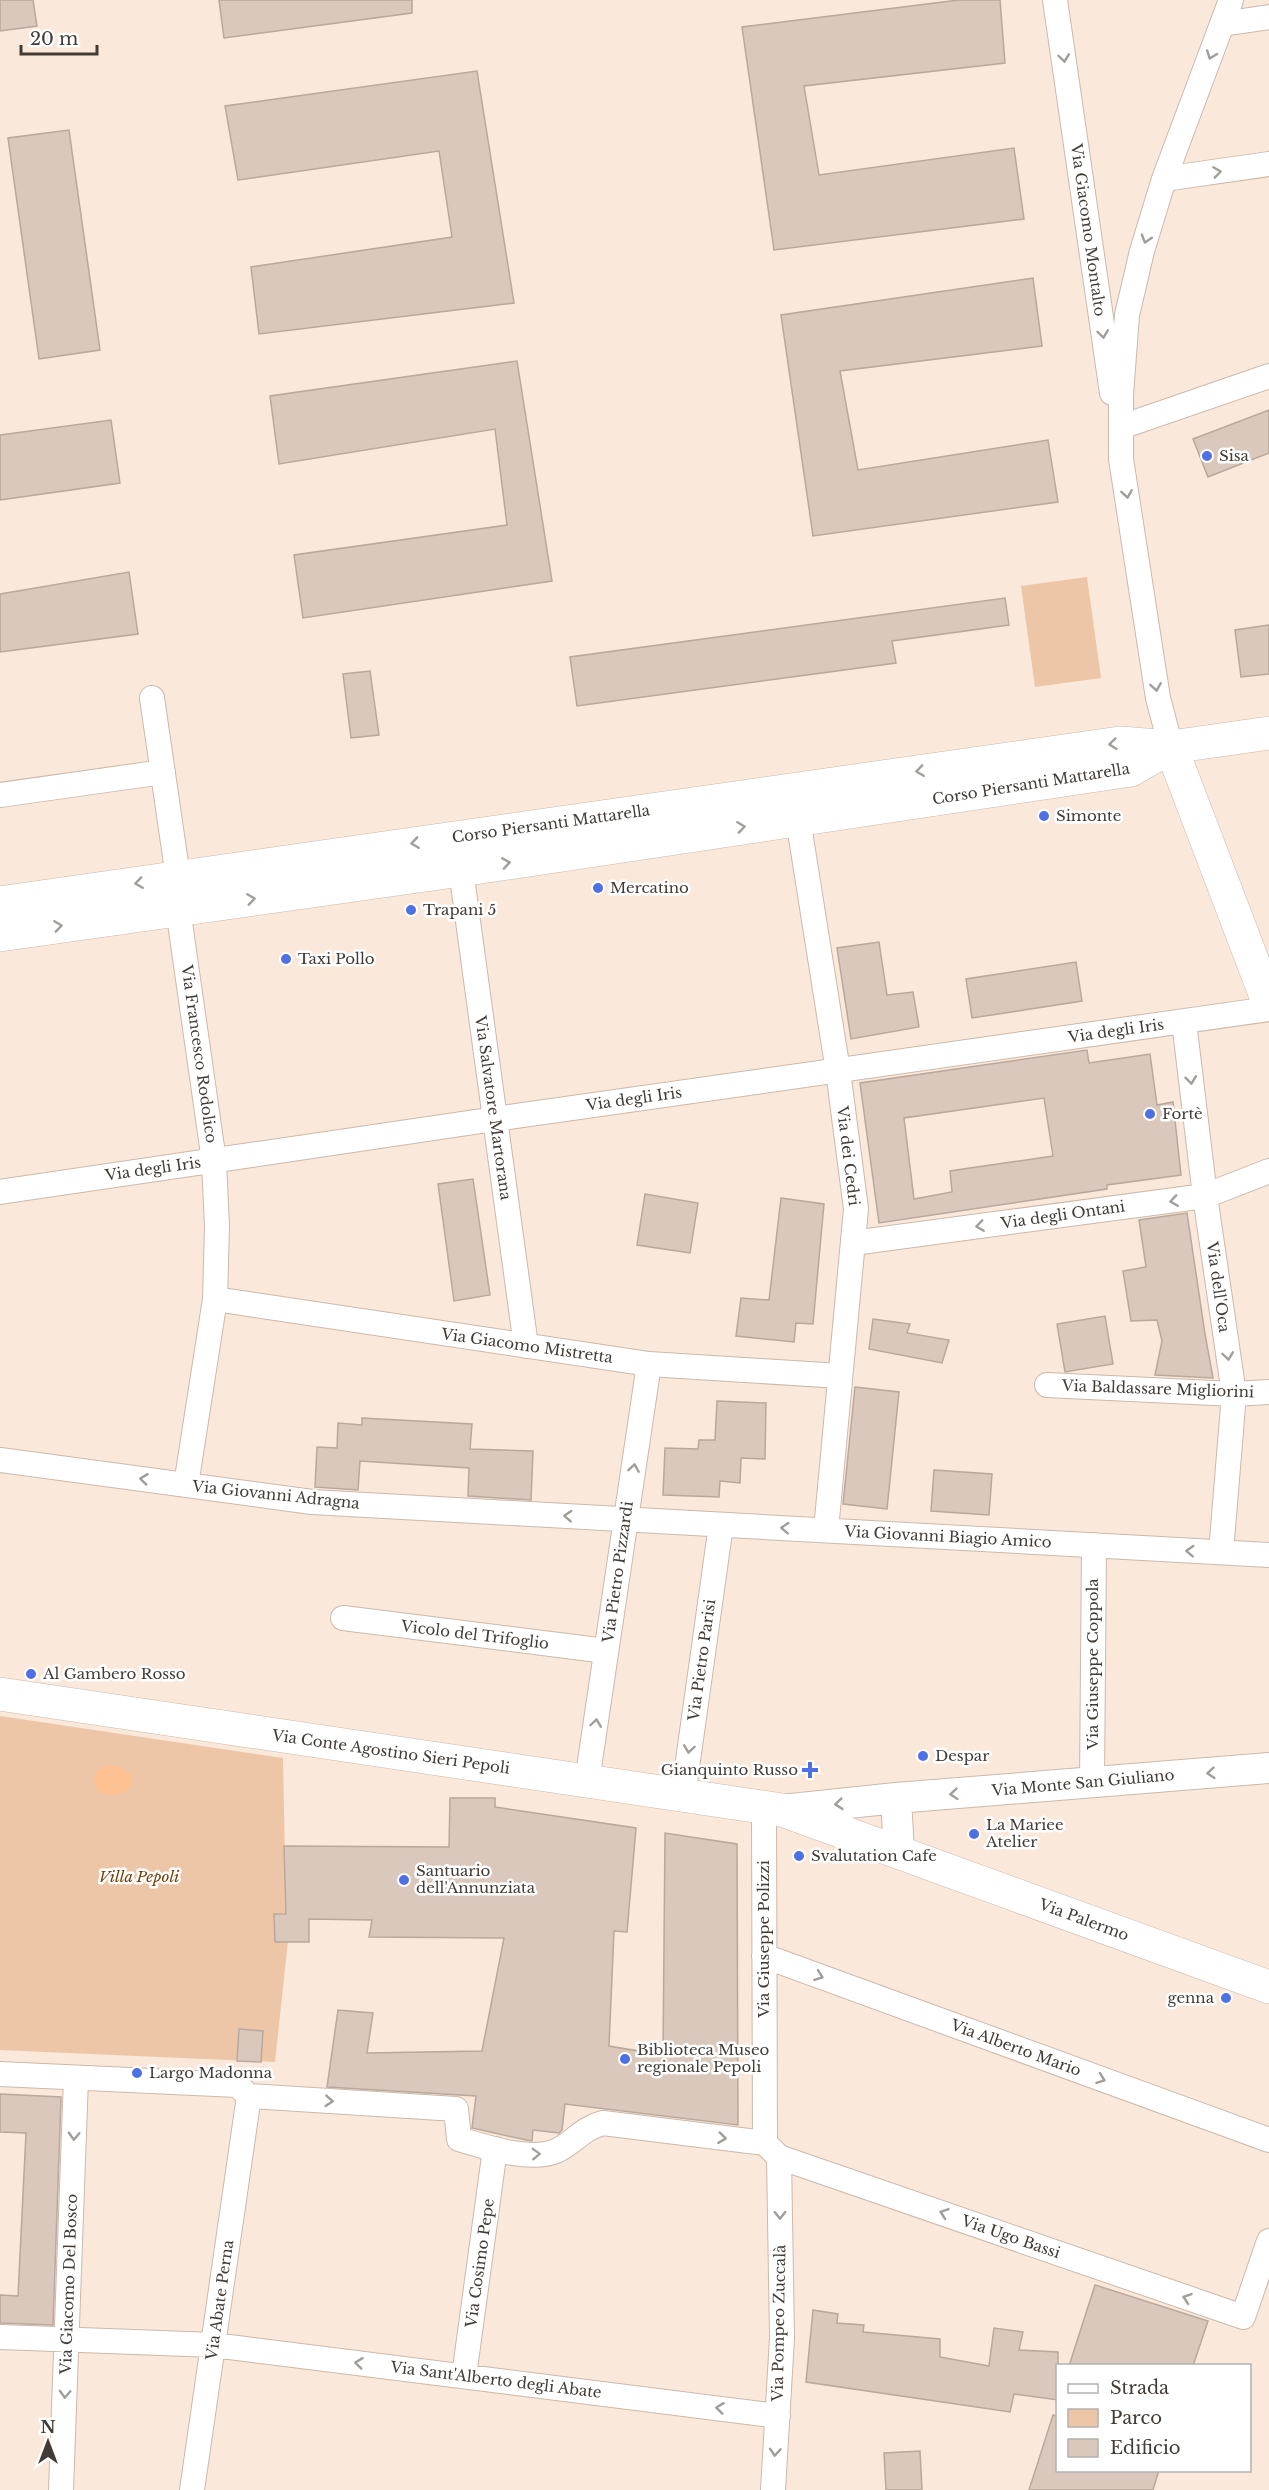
<svg xmlns="http://www.w3.org/2000/svg" width="1269" height="2490" viewBox="0 0 1269 2490" font-family="'Libre Baskerville',serif">
<rect width="100%" height="100%" fill="#fae8db"/>
<!-- green -->
<path fill="#edc6a8" d="M1087,577L1101,678L1035,687L1021,586Z
M0,1716L283,1758L286,1913L274,1914L275,1942L288,1941L275,2062L0,2050Z"/>
<!-- water -->
<path fill="#fec192" d="M109,1765L123,1768L131,1776V1784L125,1792C106,1797 89,1794 96,1771Z"/>
<!-- building -->
<path fill="#d9c8bb" stroke="#b9a89b" stroke-width="1.5" fill-rule="evenodd" d="M0,0H33L37,26L0,31Z
M219,0H412V13L224,38Z
M959,0H1000L1005,63L804,86L819,175L1014,148L1024,219L774,250L742,27Z
M477,71L514,303L259,334L251,267L452,237L439,151L238,180L225,106Z
M69,130L100,350L39,359L8,138Z
M1033,278L1042,346L840,371L858,470L1048,440L1058,502L813,536L781,315Z
M517,361L552,581L303,618L294,555L507,525L495,429L279,464L270,396Z
M1269,410V453L1208,477L1193,439Z
M111,420L120,483L0,500V435Z
M129,572L138,634L0,652V594Z
M1005,598L1009,625L892,641L896,663L577,706L570,657Z
M1269,625V674L1241,677L1235,630Z
M370,671L379,735L351,738L343,674Z
M879,942L887,995L913,992L919,1027L851,1039L837,948Z
M1076,962L1082,1001L972,1018L966,979Z
M1087,1050L1089,1063L1150,1054L1157,1105L1173,1102L1181,1175L1107,1185V1189L879,1223L860,1083ZM1044,1098L1053,1156L950,1171L952,1192L914,1199L904,1118Z
M473,1179L490,1295L454,1301L438,1184Z
M645,1194L698,1203L690,1253L637,1245Z
M781,1198L824,1204L813,1324L796,1323L794,1342L736,1336L741,1298L769,1300Z
M1187,1213L1205,1334L1213,1378L1155,1375L1162,1341L1157,1320L1131,1321L1123,1271L1146,1267L1139,1220Z
M1105,1316L1113,1364L1065,1372L1057,1324Z
M873,1319L910,1324L907,1333L949,1340L942,1363L869,1349Z
M855,1387L899,1392L887,1509L843,1504Z
M717,1401L766,1403L765,1459L741,1458L740,1483L720,1481L719,1497L663,1495L665,1448L698,1449L699,1440H715Z
M362,1418L472,1424L470,1449L533,1451L531,1500L468,1496L469,1468L360,1461L358,1490L315,1487L317,1447L337,1448L338,1423L362,1425Z
M934,1470L992,1474L989,1515L931,1511Z
M450,1798H495V1807L636,1828L627,1932L614,1931L609,2046L663,2055L665,1833L737,1844L738,2125L565,2104L562,2130L559,2133L533,2130L532,2141L526,2140L472,2128L476,2096L327,2087L338,2010L373,2013L367,2053L482,2051L504,1938L369,1937L372,1920L309,1919V1942H275L274,1914H286L284,1846L449,1847Z
M239,2029L263,2031L261,2062L237,2061Z
M0,2094L61,2097L53,2325L0,2323V2295L18,2296L26,2133L0,2132Z
M1095,2285L1208,2321L1193,2366H1069Z
M813,2310L838,2314L837,2323L864,2325L863,2332L940,2339V2357L989,2366L994,2328L1023,2332L1019,2350L1058,2352V2400L1014,2394L1010,2412L806,2382Z
M1053,2415L1058,2416V2470H1159L1153,2490H1029Z
M920,2451L922,2490H886L884,2453Z"/>
<g fill="none" stroke-linecap="round" stroke-linejoin="round">
<!-- minor casing -->
<g stroke="#cbb9ac" stroke-width="26">
<path id="minor" d="M1055,0L1112,393
M1222,24L1269,17
M1164,179L1269,164
M1121,427L1269,376
M152,698L178,877
M1171,747L1158,698L1121,459V395L1127,315L1142,251L1164,179L1231,0
M0,795L163,772
M798,819L838,1071L856,1209L826,1530
M461,870L526,1346
M178,909L214,1161L217,1226L215,1299L186,1485
M1184,1022L1205,1196L1234,1394L1221,1552
M0,1192L495,1119L1269,1009
M853,1243L1205,1196L1269,1171
M215,1299L649,1364L840,1376
M1047,1385L1234,1394L1269,1392
M0,1460L312,1502L1269,1555
M343,1618L606,1651
M587,1781L649,1364
M1092,1782L1094,1545
M683,1796L721,1525
M764,1808L765,2143
M764,1956L1269,2140
M0,2074L237,2085L249,2096L192,2490
M249,2096L456,2109L459,2139C485,2147 530,2162 556,2151C574,2143 582,2128 603,2123L765,2143
M765,2143L779,2157L1243,2317L1269,2241
M0,2337L214,2345L778,2416
M464,2376L495,2149
M61,2490L76,2078
M773,2490L782,2338L779,2157"/>
</g>
<!-- tertiary casing -->
<g stroke="#cbb9ac" stroke-width="32">
<path id="tertiary" d="M896,1798L899,1853
M782,1810L896,1798L1269,1768"/>
</g>
<!-- secondary casing -->
<g stroke="#cbb9ac" stroke-width="34">
<path id="secondary" d="M1171,747L1269,1004
M0,903L1120,743L1171,747L1269,733
M0,935L461,870L1131,770L1171,747
M0,1694L782,1810L1269,1987"/>
</g>
<!-- minor -->
<use href="#minor" stroke="#fff" stroke-width="24"/>
<!-- tertiary -->
<use href="#tertiary" stroke="#fff" stroke-width="30"/>
<!-- secondary -->
<use href="#secondary" stroke="#fff" stroke-width="33"/>
</g>
<!-- one-way arrows -->
<defs><path id="oneway-chevron" d="M-2-3.5L2.5 0L-2 3.5" fill="none" stroke-width="1.6" stroke-linecap="round" stroke-linejoin="round" transform="scale(1.5)"/></defs>
<g stroke="#a19e9a">
<use href="#oneway-chevron" transform="translate(1211 55) rotate(110)"/>
<use href="#oneway-chevron" transform="translate(1064 58) rotate(82)"/>
<use href="#oneway-chevron" transform="translate(1217 172) rotate(-8)"/>
<use href="#oneway-chevron" transform="translate(1146 239) rotate(107)"/>
<use href="#oneway-chevron" transform="translate(1103 334) rotate(82)"/>
<use href="#oneway-chevron" transform="translate(1127 494) rotate(81)"/>
<use href="#oneway-chevron" transform="translate(1156 687) rotate(81)"/>
<use href="#oneway-chevron" transform="translate(1113 744) rotate(174)"/>
<use href="#oneway-chevron" transform="translate(920 771) rotate(172)"/>
<use href="#oneway-chevron" transform="translate(741 827) rotate(-8)"/>
<use href="#oneway-chevron" transform="translate(415 843) rotate(172)"/>
<use href="#oneway-chevron" transform="translate(506 863) rotate(-9)"/>
<use href="#oneway-chevron" transform="translate(139 883) rotate(172)"/>
<use href="#oneway-chevron" transform="translate(251 899) rotate(-8)"/>
<use href="#oneway-chevron" transform="translate(58 926) rotate(-8)"/>
<use href="#oneway-chevron" transform="translate(1191 1080) rotate(83)"/>
<use href="#oneway-chevron" transform="translate(1174 1201) rotate(172)"/>
<use href="#oneway-chevron" transform="translate(980 1226) rotate(172)"/>
<use href="#oneway-chevron" transform="translate(1228 1356) rotate(82)"/>
<use href="#oneway-chevron" transform="translate(634 1468) rotate(-81)"/>
<use href="#oneway-chevron" transform="translate(144 1479) rotate(-173)"/>
<use href="#oneway-chevron" transform="translate(568 1516) rotate(-177)"/>
<use href="#oneway-chevron" transform="translate(785 1528) rotate(-177)"/>
<use href="#oneway-chevron" transform="translate(1190 1551) rotate(-177)"/>
<use href="#oneway-chevron" transform="translate(596 1723) rotate(-82)"/>
<use href="#oneway-chevron" transform="translate(689 1749) rotate(98)"/>
<use href="#oneway-chevron" transform="translate(1211 1773) rotate(175)"/>
<use href="#oneway-chevron" transform="translate(954 1794) rotate(175)"/>
<use href="#oneway-chevron" transform="translate(839 1804) rotate(174)"/>
<use href="#oneway-chevron" transform="translate(819 1976) rotate(20)"/>
<use href="#oneway-chevron" transform="translate(1101 2079) rotate(20)"/>
<use href="#oneway-chevron" transform="translate(329 2101) rotate(4)"/>
<use href="#oneway-chevron" transform="translate(74 2136) rotate(92)"/>
<use href="#oneway-chevron" transform="translate(722 2138) rotate(7)"/>
<use href="#oneway-chevron" transform="translate(536 2154) rotate(-2)"/>
<use href="#oneway-chevron" transform="translate(944 2213) rotate(-161)"/>
<use href="#oneway-chevron" transform="translate(780 2215) rotate(89)"/>
<use href="#oneway-chevron" transform="translate(1187 2298) rotate(-161)"/>
<use href="#oneway-chevron" transform="translate(359 2363) rotate(-173)"/>
<use href="#oneway-chevron" transform="translate(65 2394) rotate(92)"/>
<use href="#oneway-chevron" transform="translate(720 2408) rotate(-173)"/>
<use href="#oneway-chevron" transform="translate(775 2452) rotate(94)"/>
</g>
<!-- markers -->
<g fill="#4f70e4" stroke="#fff" stroke-width="2">
<circle cx="1207" cy="456" r="6"/>
<circle cx="1044" cy="816" r="6"/>
<circle cx="598" cy="888" r="6"/>
<circle cx="411" cy="910" r="6"/>
<circle cx="286" cy="959" r="6"/>
<circle cx="1150" cy="1114" r="6"/>
<circle cx="31" cy="1674" r="6"/>
<circle cx="923" cy="1756" r="6"/>
<path d="M807 1761h6v6h6v6h-6v6h-6v-6h-6v-6h6z"/>
<circle cx="974" cy="1834" r="6"/>
<circle cx="799" cy="1856" r="6"/>
<circle cx="404" cy="1880" r="6"/>
<circle cx="1226" cy="1998" r="6"/>
<circle cx="625" cy="2059" r="6"/>
<circle cx="137" cy="2073" r="6"/>
</g>
<g text-anchor="middle" stroke-width="5" stroke-linejoin="round" paint-order="stroke">
<!-- street labels -->
<g font-size="15" fill="#433c36" stroke="#fff">
<text transform="translate(1088 230) rotate(82)" y="5">Via Giacomo Montalto</text>
<text transform="translate(1031 784) rotate(-9)" y="5">Corso Piersanti Mattarella</text>
<text transform="translate(551 824) rotate(-8)" y="5">Corso Piersanti Mattarella</text>
<text transform="translate(1116 1031) rotate(-8)" y="5">Via degli Iris</text>
<text transform="translate(199 1054) rotate(82)" y="5">Via Francesco Rodolico</text>
<text transform="translate(634 1099) rotate(-8)" y="5">Via degli Iris</text>
<text transform="translate(493 1108) rotate(82)" y="5">Via Salvatore Martorana</text>
<text transform="translate(848 1156) rotate(83)" y="5">Via dei Cedri</text>
<text transform="translate(153 1169) rotate(-8)" y="5">Via degli Iris</text>
<text transform="translate(1063 1215) rotate(-8)" y="5">Via degli Ontani</text>
<text transform="translate(1218 1287) rotate(82)" y="5">Via dell'Oca</text>
<text transform="translate(527 1346) rotate(8)" y="5">Via Giacomo Mistretta</text>
<text transform="translate(1158 1389) rotate(2)" y="5">Via Baldassare Migliorini</text>
<text transform="translate(276 1495) rotate(6)" y="5">Via Giovanni Adragna</text>
<text transform="translate(948 1537) rotate(3)" y="5">Via Giovanni Biagio Amico</text>
<text transform="translate(618 1572) rotate(-82)" y="5">Via Pietro Pizzardi</text>
<text transform="translate(475 1635) rotate(7)" y="5">Vicolo del Trifoglio</text>
<text transform="translate(702 1660) rotate(-82)" y="5">Via Pietro Parisi</text>
<text transform="translate(1093 1664) rotate(-90)" y="5">Via Giuseppe Coppola</text>
<text transform="translate(391 1752) rotate(8)" y="5">Via Conte Agostino Sieri Pepoli</text>
<text transform="translate(1083 1783) rotate(-5)" y="5">Via Monte San Giuliano</text>
<text transform="translate(1084 1920) rotate(20)" y="5">Via Palermo</text>
<text transform="translate(764 1939) rotate(-90)" y="5">Via Giuseppe Polizzi</text>
<text transform="translate(1016 2048) rotate(20)" y="5">Via Alberto Mario</text>
<text transform="translate(1011 2237) rotate(19)" y="5">Via Ugo Bassi</text>
<text transform="translate(480 2263) rotate(-82)" y="5">Via Cosimo Pepe</text>
<text transform="translate(69 2284) rotate(-88)" y="5">Via Giacomo Del Bosco</text>
<text transform="translate(220 2300) rotate(-82)" y="5">Via Abate Perna</text>
<text transform="translate(779 2323) rotate(-89)" y="5">Via Pompeo Zuccalà</text>
<text transform="translate(496 2380) rotate(7)" y="5">Via Sant'Alberto degli Abate</text>
</g>
<!-- poi labels -->
<g font-size="15" fill="#433c36" stroke="#fff" text-anchor="start">
<text x="1219" y="461">Sisa</text>
<text x="1056" y="821">Simonte</text>
<text x="610" y="893">Mercatino</text>
<text x="423" y="915">Trapani 5</text>
<text x="298" y="964">Taxi Pollo</text>
<text x="1162" y="1119">Fortè</text>
<text x="43" y="1679">Al Gambero Rosso</text>
<text x="935" y="1761">Despar</text>
<text x="798" y="1775" text-anchor="end">Gianquinto Russo</text>
<text x="986" y="1830">La Mariee<tspan x="986" dy="17">Atelier</tspan></text>
<text x="811" y="1861">Svalutation Cafe</text>
<text x="416" y="1876">Santuario<tspan x="416" dy="17">dell'Annunziata</tspan></text>
<text x="1214" y="2003" text-anchor="end">genna</text>
<text x="637" y="2055">Biblioteca Museo<tspan x="637" dy="17">regionale Pepoli</tspan></text>
<text x="149" y="2078">Largo Madonna</text>
</g>
<!-- park labels -->
<g font-size="15" font-style="italic" fill="#743d02" stroke="#fff">
<text x="139" y="1882">Villa Pepoli</text>
</g>
</g>
<!-- legend -->
<rect x="1056" y="2364" width="195" height="108" fill="#ffffff" stroke="#b4b1af" stroke-width="1.5"/>
<rect x="1068" y="2384" width="30" height="9" fill="#ffffff" stroke="#b4b1af" stroke-width="1.5"/>
<text x="1110" y="2394" font-size="18" fill="#433c36">Strada</text>
<rect x="1068" y="2409" width="30" height="18" fill="#edc6a8" stroke="#b4b1af" stroke-width="1.5"/>
<text x="1110" y="2424" font-size="18" fill="#433c36">Parco</text>
<rect x="1068" y="2439" width="30" height="18" fill="#d9c8bb" stroke="#b4b1af" stroke-width="1.5"/>
<text x="1110" y="2454" font-size="18" fill="#433c36">Edificio</text>
<!-- north arrow -->
<g transform="translate(48 2442)" stroke="#ffffff" stroke-width="4.5" paint-order="stroke">
<path d="M0-4.5L10 22L0 15L-10 22Z" fill="#433c36"/>
<text y="-9" font-size="16" font-weight="bold" text-anchor="middle" fill="#433c36">N</text>
</g>
<!-- scale -->
<path d="M21 45v9h76v-9" fill="none" stroke="#433c36" stroke-width="3"/>
<text x="30" y="45" font-size="18" fill="#433c36" stroke="#ffffff" stroke-width="4.5" paint-order="stroke">20 m</text>
</svg>
